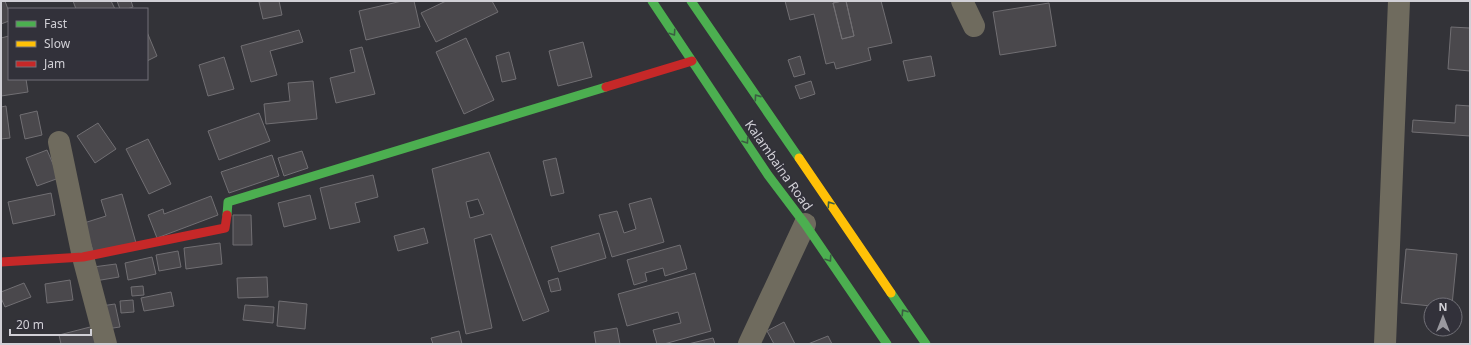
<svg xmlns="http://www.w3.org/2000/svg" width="1471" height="345" viewBox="0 0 1471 345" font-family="'Noto Sans',sans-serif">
<rect width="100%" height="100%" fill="#333338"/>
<!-- building -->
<path fill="#4a484c" stroke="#716f73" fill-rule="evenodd" d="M1,1H5L9,12V21L1,24Z
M73,1H111L115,9H76Z
M117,1H131L133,7L127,9H120Z
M266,1H279L282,15L263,19L259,2Z
M402,1H414L420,27L366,40L359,11Z
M446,1H492L498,12L436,42L421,13Z
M785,1H842L833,3L842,39L854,36L846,1H881L892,43L868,48L871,60L836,69L834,62L826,64L814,14L790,20Z
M842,1H846L854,36L842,39L833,3Z
M1049,3L1056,46L1000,55L993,12Z
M1451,27L1470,28V71L1448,69Z
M299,30L303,42L270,51L277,75L251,82L241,46Z
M147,32L157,56L147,61Z
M9,36V79H26L28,92L1,96V38Z
M466,38L494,100L464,114L436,52Z
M583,42L592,77L558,86L549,51Z
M362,47L375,94L336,103L330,78L355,72L350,50Z
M509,52L516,79L502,82L496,56Z
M800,56L805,74L794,77L788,60Z
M931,56L935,76L908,81L903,61Z
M224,57L234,89L208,96L199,65Z
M313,81L317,119L266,124L264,104L290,101L288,83Z
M811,81L815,94L800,99L795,86Z
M1456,105L1470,106V136L1412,132L1413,120L1455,123Z
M6,106L10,138L1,139V107Z
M37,111L42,135L25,139L20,115Z
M259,113L270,141L219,160L208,131Z
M98,123L116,149L95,163L77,136Z
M148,139L171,184L149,194L126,149Z
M47,150L59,178L37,186L26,158Z
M302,151L308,168L284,176L278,158Z
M489,152L549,311L523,321L491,234L474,239L492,328L466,334L432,169ZM478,199L484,214L470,218L466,202Z
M272,155L279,176L229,193L221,172Z
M556,158L564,193L551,196L543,161Z
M373,175L378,197L355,203L360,222L330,229L320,188Z
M51,193L55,215L13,224L8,202Z
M122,194L136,243L94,254L84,223L106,216L101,200Z
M310,195L316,219L284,227L278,203Z
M211,196L218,215L157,238L148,215L163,209L164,214Z
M651,198L664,242L612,257L599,215L617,211L624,233L636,229L629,204Z
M233,215H251L252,245H233Z
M424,228L428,243L398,251L394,236Z
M599,233L606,258L559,272L551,247Z
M220,243L222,264L186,269L184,248Z
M680,245L687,269L665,276L663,268L645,273L647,281L634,285L627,260Z
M1406,249L1457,254L1452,305L1431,306L1401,303Z
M178,251L181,267L159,271L156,255Z
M152,257L156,274L128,280L125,263Z
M116,264L119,277L95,281L93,267Z
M695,273L711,331L664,344H657L653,330L681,323L678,312L627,326L618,294Z
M267,277L268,297L238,298L237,278Z
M558,278L561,290L551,292L548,281Z
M70,280L73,300L47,303L45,284Z
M24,283L31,297L5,307L1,298V292Z
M143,286L144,295L132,296L131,287Z
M171,292L174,306L144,311L141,298Z
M133,300L134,312L121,313L120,301Z
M279,301L307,304L305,329L277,326Z
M115,304L120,327L106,329L101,306Z
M245,305L274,307L273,323L243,320Z
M784,322L795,344H774L767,331Z
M94,326L98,344H61L59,335Z
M617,328L620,344H596L594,332Z
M459,331L462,344H433L431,338Z
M828,336L832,344H808Z
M713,338L715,344H688Z"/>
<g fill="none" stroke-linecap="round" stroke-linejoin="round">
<!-- street -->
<path stroke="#6f6b5e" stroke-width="22" d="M962,1L974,26
M59,142L83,257L106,344
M749,344L805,224
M1385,344L1399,1"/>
<!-- fast -->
<path stroke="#4caf50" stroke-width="9" d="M652,1L768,175L805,224L887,344
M691,1L799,158
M227,215L228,202L606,87
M891,293L926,344"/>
<!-- slow -->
<path stroke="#ffc107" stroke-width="9" d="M799,158L891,293"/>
<!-- jam -->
<path stroke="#c62828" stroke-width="9" d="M606,87L692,61
M1,262L83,257L225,228L227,215"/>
</g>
<!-- one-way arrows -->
<defs><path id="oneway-chevron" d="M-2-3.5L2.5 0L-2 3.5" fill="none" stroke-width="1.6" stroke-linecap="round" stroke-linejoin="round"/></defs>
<g stroke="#3b5d42">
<use href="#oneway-chevron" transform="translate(673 33) rotate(56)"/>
<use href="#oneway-chevron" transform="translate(757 97) rotate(-125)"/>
<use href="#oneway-chevron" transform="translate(746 141) rotate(56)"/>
<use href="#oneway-chevron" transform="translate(830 204) rotate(-124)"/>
<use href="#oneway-chevron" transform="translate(829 259) rotate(56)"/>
<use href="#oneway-chevron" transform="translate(904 312) rotate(-124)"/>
</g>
<g text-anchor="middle" stroke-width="3" stroke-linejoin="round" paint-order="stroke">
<!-- street labels -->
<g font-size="13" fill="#d1d0d6" stroke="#32313a">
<text transform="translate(779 165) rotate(55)" y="5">Kalambaina Road</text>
</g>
</g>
<!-- border -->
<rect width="1471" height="345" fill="none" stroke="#d1d0d6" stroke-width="4"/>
<!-- legend -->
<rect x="8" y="8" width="140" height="72" fill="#32313a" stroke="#727178"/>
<rect x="16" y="21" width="20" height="6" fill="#4caf50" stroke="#727178"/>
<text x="44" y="28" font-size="12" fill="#d1d0d6">Fast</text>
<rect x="16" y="41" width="20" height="6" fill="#ffc107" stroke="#727178"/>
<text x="44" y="48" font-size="12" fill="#d1d0d6">Slow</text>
<rect x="16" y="61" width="20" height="6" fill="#c62828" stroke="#727178"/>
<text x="44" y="68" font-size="12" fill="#d1d0d6">Jam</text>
<!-- north arrow -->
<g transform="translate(1443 317)"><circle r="19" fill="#32313a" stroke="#727178"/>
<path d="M0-3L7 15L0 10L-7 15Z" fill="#9a999f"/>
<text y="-6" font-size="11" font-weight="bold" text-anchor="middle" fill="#d1d0d6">N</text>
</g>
<!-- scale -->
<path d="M10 329v6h81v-6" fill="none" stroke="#d1d0d6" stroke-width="2"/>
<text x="16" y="329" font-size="12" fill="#d1d0d6" stroke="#32313a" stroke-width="3" paint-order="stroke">20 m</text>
</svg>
